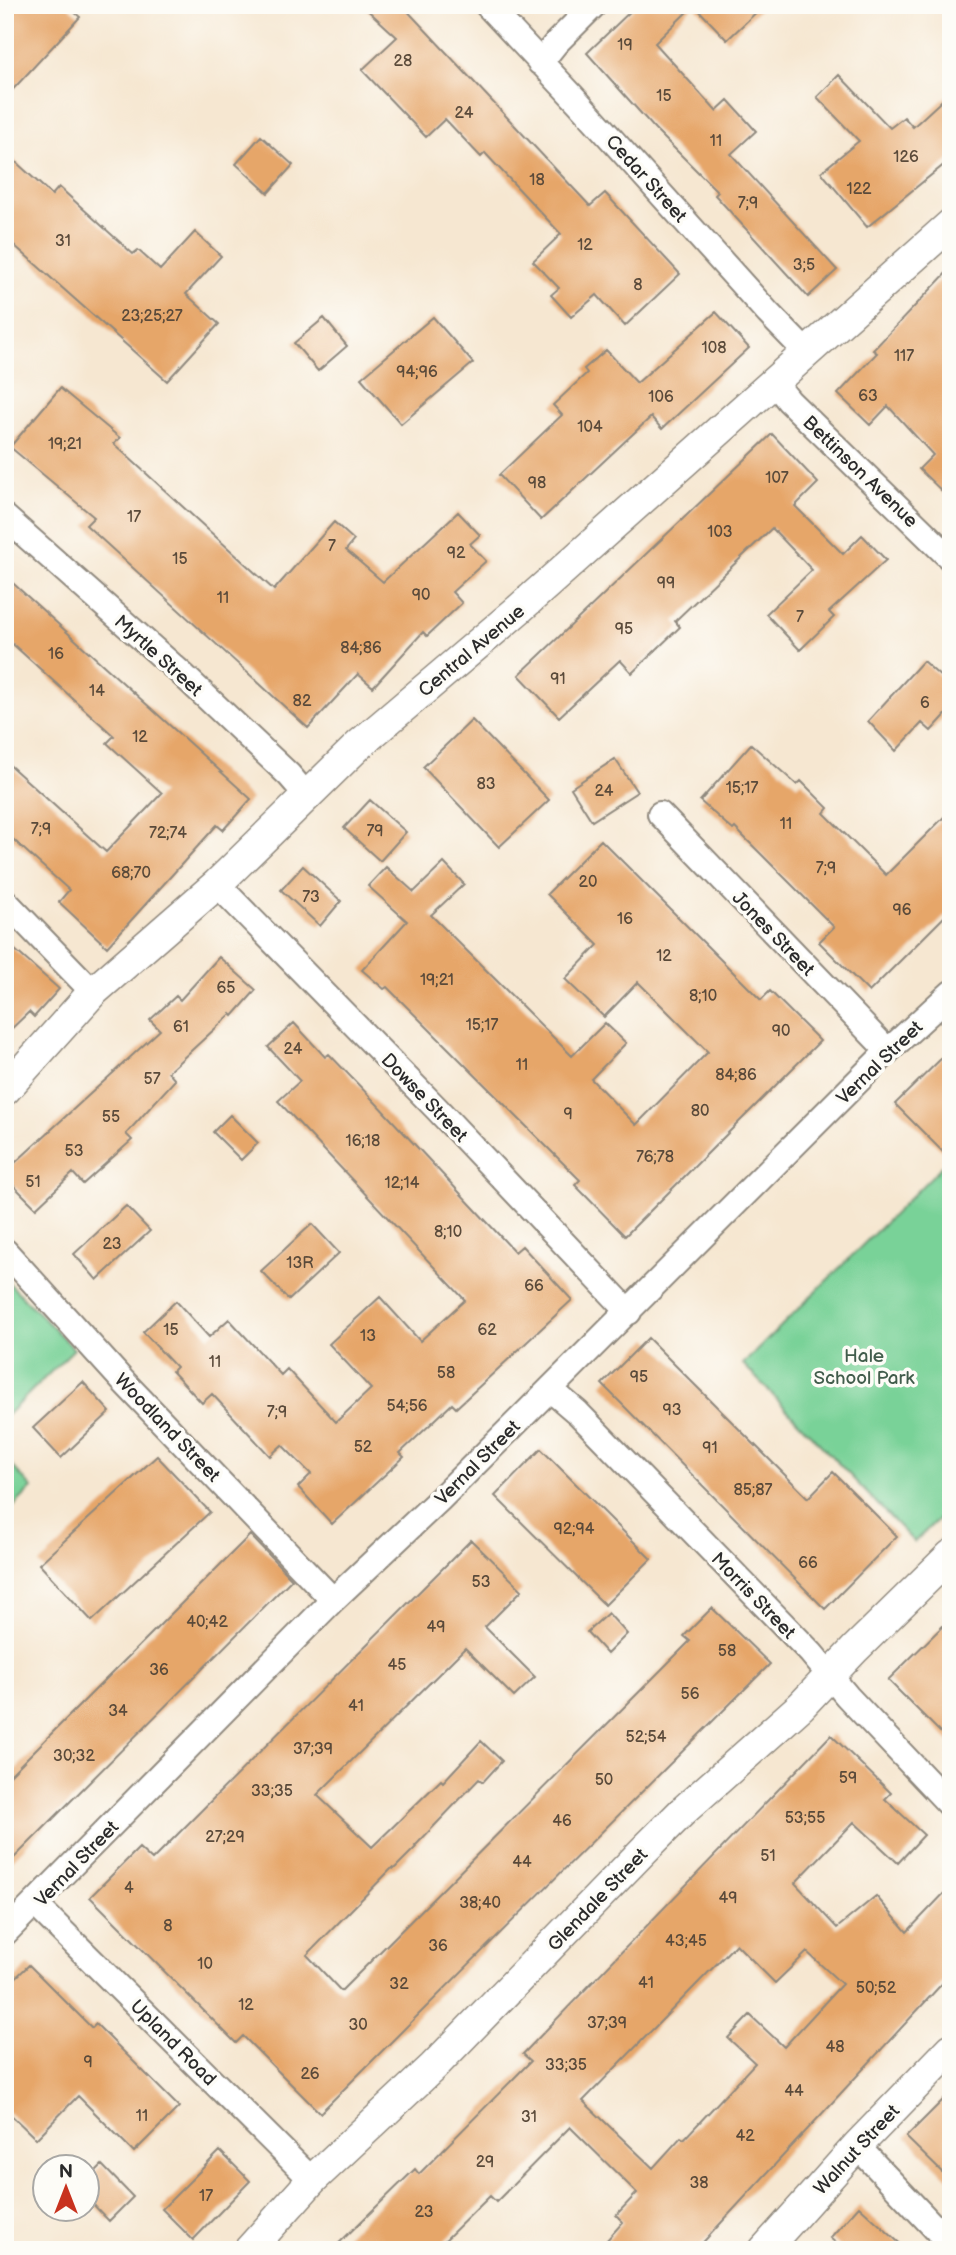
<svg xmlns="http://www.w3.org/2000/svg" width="956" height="2255" viewBox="0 0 956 2255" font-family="'Balsamiq Sans',sans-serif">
<rect width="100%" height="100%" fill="#fdfcf7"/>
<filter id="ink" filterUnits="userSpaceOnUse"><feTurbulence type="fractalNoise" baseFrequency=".0143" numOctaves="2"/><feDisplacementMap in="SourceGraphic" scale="14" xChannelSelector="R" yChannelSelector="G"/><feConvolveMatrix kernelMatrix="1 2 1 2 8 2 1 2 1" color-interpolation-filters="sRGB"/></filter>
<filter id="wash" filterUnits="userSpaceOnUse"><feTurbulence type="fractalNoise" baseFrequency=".00686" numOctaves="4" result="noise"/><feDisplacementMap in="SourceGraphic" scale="28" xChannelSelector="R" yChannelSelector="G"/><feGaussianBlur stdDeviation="1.57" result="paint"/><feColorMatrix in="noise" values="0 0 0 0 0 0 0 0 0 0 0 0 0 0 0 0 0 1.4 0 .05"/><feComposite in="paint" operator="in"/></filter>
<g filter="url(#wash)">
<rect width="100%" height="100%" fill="#f6e7d1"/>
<!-- green -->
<path fill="#79d298" stroke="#527e62" stroke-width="2" d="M946,1162L951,1166V1507L914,1542L743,1364Z
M5,1279L74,1349L5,1417Z
M5,1458L32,1488L5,1515Z"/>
<g id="blocks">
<!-- building -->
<path fill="#e6a669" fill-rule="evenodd" d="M5,5H66L80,17L5,98Z
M362,5H402L590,206L605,193L680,274L625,326L597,295L571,317L551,295L559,288L533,261L561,234L485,153L481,157L445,119L426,137L362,70L397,37Z
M637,5H764L727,40L694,5L655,43L716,111L728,100L756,131L731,154L837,270L808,297L715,195L718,192L655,129L587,53Z
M839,75L890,128L904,117L913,127L951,92V159L867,227L821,172L859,141L817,97Z
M261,136L293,165L268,193L236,164Z
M5,152L52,195L59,187L133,254L138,250L160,270L195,232L221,256L186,294L219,324L167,381L5,237Z
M951,268V500L919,469L933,455L888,406L870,425L838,394L877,353L873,350Z
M716,312L749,348L662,429L651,417L541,520L499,475L562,415L553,405L587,373L584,369L606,350L637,383Z
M433,317L473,363L401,424L361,378Z
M324,318L347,346L318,371L294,343Z
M60,388L120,438L114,444L274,590L334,522L354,540L346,550L383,582L458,512L480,535L470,544L486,561L452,592L462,603L427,636L423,632L373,687L358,674L308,728L86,525L94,517L10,447Z
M772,434L818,483L795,506L843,554L862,535L886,560L829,612L834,617L800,650L766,614L812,570L772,528L675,621L680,627L632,673L620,660L559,717L519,675Z
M5,576L251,799L223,830L217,825L107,947L59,902L69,890L5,832V761L106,852L162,793L107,743L114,736L5,637Z
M923,661L951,686V709L931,731L922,723L896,751L868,721Z
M472,720L549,800L499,847L423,767Z
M751,744L797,785L801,781L828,808L824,813L886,875L951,810V910L869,992L819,942L834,927L735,828L733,830L700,801Z
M615,759L637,792L592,821L571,788Z
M370,800L406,832L380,861L344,828Z
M601,840L761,1000L770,991L820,1041L625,1236L575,1185L580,1180L387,987L384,989L362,970L407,921L368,886L386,867L414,892L444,863L464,884L431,915L572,1056L605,1023L626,1043L591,1079L636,1125L708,1052L638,982L604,1017L565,979L598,945L547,894Z
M303,866L341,901L320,926L281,890Z
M5,941L59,989L34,1017L29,1012L5,1035Z
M219,957L256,990L233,1016L231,1014L168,1072L175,1080L126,1134L132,1140L83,1184L73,1173L36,1208L5,1177V1172L160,1030L150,1020L176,996L180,1000Z
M294,1023L325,1057L329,1054L375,1102L515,1252L522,1246L572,1300L456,1408L452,1404L400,1453L404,1457L332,1524L298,1487L311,1474L282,1445L270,1456L212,1394L202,1403L172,1371L176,1367L143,1332L176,1301L209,1337L229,1319L281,1375L287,1369L336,1422L371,1389L329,1344L380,1297L420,1341L465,1300L278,1101L300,1081L268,1047Z
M951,1049V1160L895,1104Z
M230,1115L258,1143L241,1160L213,1132Z
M126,1206L150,1231L97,1280L74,1254Z
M312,1224L339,1253L289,1300L261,1271Z
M648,1338L808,1498L833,1472L897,1536L825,1609L602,1384Z
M83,1382L110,1412L61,1458L33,1428Z
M541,1449L651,1559L605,1605L495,1496Z
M157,1456L210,1512L92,1621L39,1564Z
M250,1535L292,1579L5,1867V1780Z
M471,1540L522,1590L485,1627L535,1677L514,1697L465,1648L317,1795L372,1847L441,1780L443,1782L481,1741L502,1761L483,1782L479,1779L415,1846L416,1847L394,1869L392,1868L307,1955L341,1991L690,1641L684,1636L712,1608L770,1664L320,2113L243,2036L236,2043L90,1897L139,1848L152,1860Z
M608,1613L627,1634L607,1654L587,1632Z
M951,1618V1743L888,1680Z
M831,1735L891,1793L885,1799L924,1835L898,1863L854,1822L795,1883L837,1928L876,1896L907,1932L951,1886V1974L696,2250H598L623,2222L616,2215L637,2193L570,2127L496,2202L490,2196L435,2250H332L415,2169L419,2174L531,2061L523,2054ZM736,1944L775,1983L807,1952L842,1984L784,2047L750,2015L728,2038L755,2063L684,2139L681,2137L653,2168L583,2101Z
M29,1965L92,2028L96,2024L179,2107L134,2152L78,2096L36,2139L5,2109V1988Z
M951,2092V2181L906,2137Z
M220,2151L250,2181L193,2240L162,2209Z
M102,2165L133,2197L109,2221L88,2199V2179Z
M859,2206L907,2250H844L830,2238Z"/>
</g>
</g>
<g filter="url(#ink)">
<use href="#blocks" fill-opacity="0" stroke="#90897e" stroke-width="2"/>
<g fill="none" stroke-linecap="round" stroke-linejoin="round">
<!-- minor casing -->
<g stroke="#90897e" stroke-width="28">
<path id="minor" d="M487,5L579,103L768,313L806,352
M540,63L556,43L594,5
M773,381L789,401L951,559
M5,517L183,675L289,775L308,797
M660,814L888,1051
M217,884L437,1109L629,1312
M5,901L93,992
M5,1251L122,1380L333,1600
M551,1390L578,1413L811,1653L847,1696L951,1806
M36,1905L312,2180
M5,1933L333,1600L440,1499L888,1051L951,993
M857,2146L951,2245"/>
</g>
<!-- tertiary casing -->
<g stroke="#90897e" stroke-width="33">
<path id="tertiary" d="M5,1090L93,992L217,884L360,744L518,610L951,224
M249,2250L312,2180L433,2067L644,1850L683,1811L801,1706L855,1649L951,1555
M764,2250L857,2146L951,2049"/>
</g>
<!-- minor -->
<use href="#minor" stroke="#fff" stroke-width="24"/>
<!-- tertiary -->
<use href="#tertiary" stroke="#fff" stroke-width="30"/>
</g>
</g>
<g text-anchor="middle" stroke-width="7" stroke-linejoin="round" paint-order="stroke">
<!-- number labels -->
<g font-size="16" fill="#5a4a3a">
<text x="625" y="50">19</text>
<text x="403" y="66">28</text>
<text x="664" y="101">15</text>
<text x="464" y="118">24</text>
<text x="716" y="146">11</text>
<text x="906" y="162">126</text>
<text x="537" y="185">18</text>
<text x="859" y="194">122</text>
<text x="748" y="208">7;9</text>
<text x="63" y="246">31</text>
<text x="585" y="250">12</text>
<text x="804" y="270">3;5</text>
<text x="638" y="290">8</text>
<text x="152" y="321">23;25;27</text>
<text x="714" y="353">108</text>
<text x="904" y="361">117</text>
<text x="417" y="377">94;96</text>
<text x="868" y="401">63</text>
<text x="661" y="402">106</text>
<text x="590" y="432">104</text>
<text x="65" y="449">19;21</text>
<text x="777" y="483">107</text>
<text x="537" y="488">98</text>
<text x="134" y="522">17</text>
<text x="720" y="537">103</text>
<text x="332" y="551">7</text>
<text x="456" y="558">92</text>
<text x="180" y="564">15</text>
<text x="666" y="588">99</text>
<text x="421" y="600">90</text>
<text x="223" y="603">11</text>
<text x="800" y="622">7</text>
<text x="624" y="634">95</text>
<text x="361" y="653">84;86</text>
<text x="56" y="659">16</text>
<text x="558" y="684">91</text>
<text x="97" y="696">14</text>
<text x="302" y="706">82</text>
<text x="925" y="708">6</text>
<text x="140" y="742">12</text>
<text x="486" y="789">83</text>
<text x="742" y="793">15;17</text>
<text x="604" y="796">24</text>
<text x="786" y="829">11</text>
<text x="41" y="834">7;9</text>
<text x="375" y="836">79</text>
<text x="168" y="838">72;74</text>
<text x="826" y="873">7;9</text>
<text x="131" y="878">68;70</text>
<text x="588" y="887">20</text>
<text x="311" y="902">73</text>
<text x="902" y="915">96</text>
<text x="625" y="924">16</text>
<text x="664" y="961">12</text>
<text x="437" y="985">19;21</text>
<text x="226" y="993">65</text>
<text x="703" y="1001">8;10</text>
<text x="482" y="1030">15;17</text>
<text x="181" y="1032">61</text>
<text x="781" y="1036">90</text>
<text x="293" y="1054">24</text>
<text x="522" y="1070">11</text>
<text x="736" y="1080">84;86</text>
<text x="152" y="1084">57</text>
<text x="700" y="1116">80</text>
<text x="568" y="1119">9</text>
<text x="111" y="1122">55</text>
<text x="363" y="1146">16;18</text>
<text x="74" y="1156">53</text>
<text x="655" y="1162">76;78</text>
<text x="33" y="1187">51</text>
<text x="402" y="1188">12;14</text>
<text x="448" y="1237">8;10</text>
<text x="112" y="1249">23</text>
<text x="300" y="1268">13R</text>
<text x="534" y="1291">66</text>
<text x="171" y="1335">15</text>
<text x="487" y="1335">62</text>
<text x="368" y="1341">13</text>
<text x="215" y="1367">11</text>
<text x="446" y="1378">58</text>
<text x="639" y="1382">95</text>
<text x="407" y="1411">54;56</text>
<text x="672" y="1415">93</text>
<text x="277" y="1417">7;9</text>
<text x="363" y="1452">52</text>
<text x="710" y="1453">91</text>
<text x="753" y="1495">85;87</text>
<text x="574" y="1534">92;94</text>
<text x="808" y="1568">66</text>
<text x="481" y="1587">53</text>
<text x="207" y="1627">40;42</text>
<text x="436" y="1632">49</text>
<text x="727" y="1656">58</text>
<text x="397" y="1670">45</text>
<text x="159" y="1675">36</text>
<text x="690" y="1699">56</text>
<text x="356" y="1711">41</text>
<text x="118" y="1716">34</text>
<text x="646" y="1742">52;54</text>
<text x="313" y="1754">37;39</text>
<text x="74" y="1761">30;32</text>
<text x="848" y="1783">59</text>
<text x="604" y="1785">50</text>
<text x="272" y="1796">33;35</text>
<text x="805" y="1823">53;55</text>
<text x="562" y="1826">46</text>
<text x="225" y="1842">27;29</text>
<text x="768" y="1861">51</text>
<text x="522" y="1867">44</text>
<text x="129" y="1893">4</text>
<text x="728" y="1903">49</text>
<text x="480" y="1908">38;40</text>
<text x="168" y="1931">8</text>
<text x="686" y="1946">43;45</text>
<text x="438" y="1951">36</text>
<text x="205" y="1969">10</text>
<text x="646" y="1988">41</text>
<text x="399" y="1989">32</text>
<text x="876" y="1993">50;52</text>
<text x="246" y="2010">12</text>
<text x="607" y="2028">37;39</text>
<text x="358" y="2030">30</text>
<text x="835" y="2052">48</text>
<text x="88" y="2067">9</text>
<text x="566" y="2070">33;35</text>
<text x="310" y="2079">26</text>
<text x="794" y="2096">44</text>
<text x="142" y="2121">11</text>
<text x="529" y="2122">31</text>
<text x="745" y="2141">42</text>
<text x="485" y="2167">29</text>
<text x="699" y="2188">38</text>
<text x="206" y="2201">17</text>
<text x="424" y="2217">23</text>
</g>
<!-- street labels -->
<g font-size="19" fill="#2b2b2b" stroke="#fdfcf7">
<text transform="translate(647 178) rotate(48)" y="7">Cedar Street</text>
<text transform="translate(861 471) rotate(44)" y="7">Bettinson Avenue</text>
<text transform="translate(471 650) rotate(-40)" y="7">Central Avenue</text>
<text transform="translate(159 655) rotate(42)" y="7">Myrtle Street</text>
<text transform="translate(774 933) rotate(46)" y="7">Jones Street</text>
<text transform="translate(879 1062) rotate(-44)" y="7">Vernal Street</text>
<text transform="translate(425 1097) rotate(46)" y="7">Dowse Street</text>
<text transform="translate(168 1427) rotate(46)" y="7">Woodland Street</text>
<text transform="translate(477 1462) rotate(-45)" y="7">Vernal Street</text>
<text transform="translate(754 1595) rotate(46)" y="7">Morris Street</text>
<text transform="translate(76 1863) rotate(-46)" y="7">Vernal Street</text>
<text transform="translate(597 1899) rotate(-46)" y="7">Glendale Street</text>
<text transform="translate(174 2042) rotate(45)" y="7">Upland Road</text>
<text transform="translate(856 2149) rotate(-47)" y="7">Walnut Street</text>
</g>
<!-- park labels -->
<g font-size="19" fill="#425d4c" stroke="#fdfcf7">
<text x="864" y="1362">Hale<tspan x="864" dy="22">School Park</tspan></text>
</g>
</g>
<!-- margin -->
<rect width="956" height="2255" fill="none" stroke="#fdfcf7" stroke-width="28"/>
<!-- north arrow -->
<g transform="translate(66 2188)"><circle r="33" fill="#fdfcf7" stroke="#a9a8a5" stroke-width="2"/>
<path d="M0-5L12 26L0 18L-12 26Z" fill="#c8321e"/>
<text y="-10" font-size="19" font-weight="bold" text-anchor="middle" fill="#2b2b2b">N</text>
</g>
</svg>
